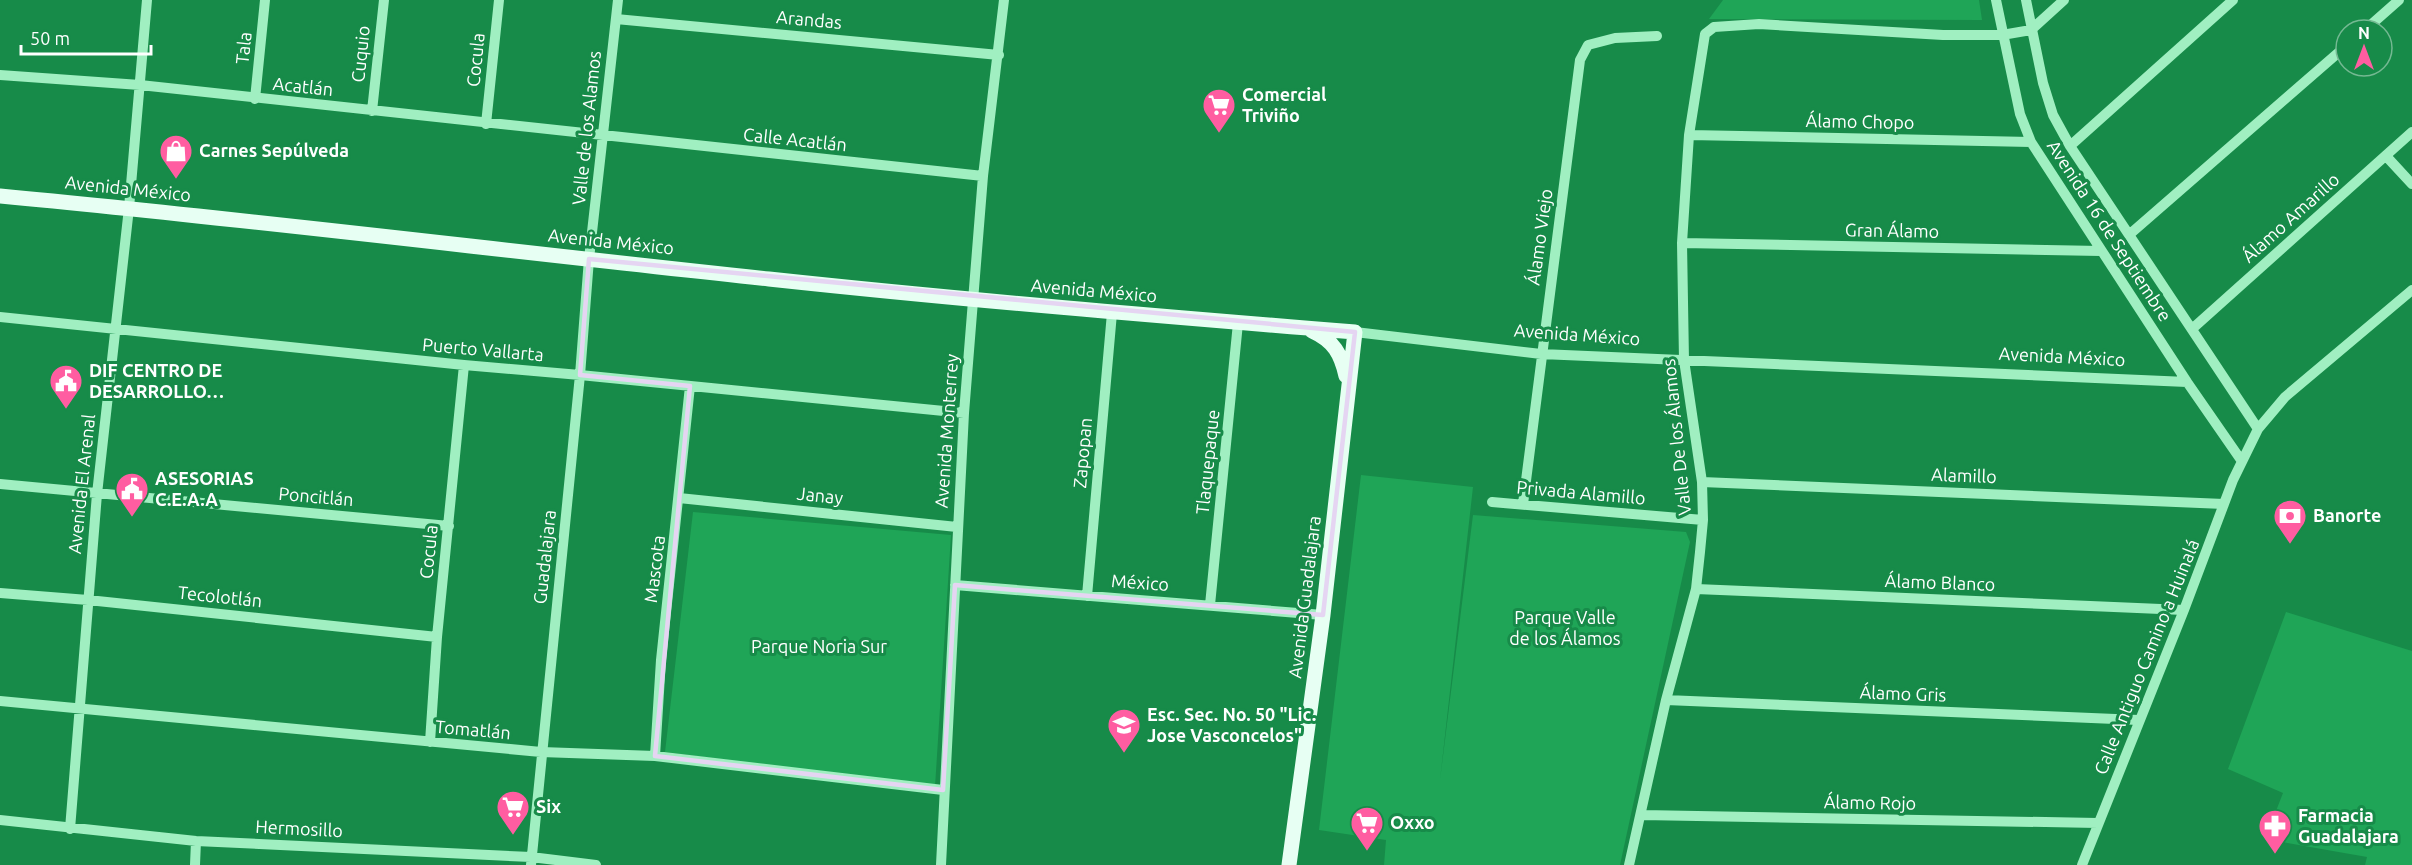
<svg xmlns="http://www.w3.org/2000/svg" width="2412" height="865" viewBox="0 0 2412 865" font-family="Ubuntu,sans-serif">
<rect width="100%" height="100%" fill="#178b49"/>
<!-- green -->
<path fill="#1fa557" d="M1723,0H1979L1982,20L1709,19Z
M1361,475L1473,487L1440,780L1473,515L1686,532L1690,542L1620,865H1384L1386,840L1319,830Z
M693,512L951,535L935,787L665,752Z
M2286,612L2412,651V865H2365L2367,857L2265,839L2283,793L2228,769Z"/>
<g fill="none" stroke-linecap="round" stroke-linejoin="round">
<!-- minor -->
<path stroke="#a0efc1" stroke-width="10" d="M1996,0L2020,114L2031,142L2187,382L2241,460
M2026,0L2043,83L2053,115L2070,146L2258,429
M616,19L999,55
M2365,30L2399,0
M0,75L140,85L983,176
M255,99L265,0
M372,111L384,0
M486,124L499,0
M1689,135L2031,142
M2070,146L2233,0
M2386,156L2412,184
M2130,234L2346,46
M1682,243L2101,251
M0,317L464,365L580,375L964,413
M2192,329L2412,132
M1355,332L1541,354L2187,382
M1702,482L2224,504
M0,484L449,526
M679,498L957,527
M1492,502L1703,520
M1523,504L1580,60L1588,45L1615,38L1657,36
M955,585L1323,615
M1696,589L2184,610
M0,593L88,600L437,637
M1087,596L1112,313
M1210,605L1238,323
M1666,700L2139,720
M0,701L541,752L655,756L943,790
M430,742L437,637L464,365
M655,756L661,660L690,386
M1642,815L2098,823
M0,820L196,841L531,857L596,865
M70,829L97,494L129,208L147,0
M195,865L196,841
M531,865L580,375L589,259L618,0
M941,865L964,413L983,176L1004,0
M1629,865L1666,700L1696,589L1700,552L1703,520L1702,482L1684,360L1682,243L1689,135L1705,34L1714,27L1759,24L1943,35H2002L2031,30L2064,0
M2082,865L2184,610L2233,480L2258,429L2285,397L2412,290"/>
<!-- major -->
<path stroke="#e7fff3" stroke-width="15" d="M0,196C257,220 512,252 769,279C964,300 1159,316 1355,332L1323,615L1289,865
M1312,331C1334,341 1341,354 1346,376"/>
</g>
<!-- marked area -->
<path fill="none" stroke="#e5d5f2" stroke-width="4.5" stroke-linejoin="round" d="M589,259L1355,332L1323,615L955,585L943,790L655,756L690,386L580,375Z"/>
<!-- icons -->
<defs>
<g id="supermarket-pin" transform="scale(1.725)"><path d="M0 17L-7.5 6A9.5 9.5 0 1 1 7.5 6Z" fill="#ff5da1" stroke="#178b49"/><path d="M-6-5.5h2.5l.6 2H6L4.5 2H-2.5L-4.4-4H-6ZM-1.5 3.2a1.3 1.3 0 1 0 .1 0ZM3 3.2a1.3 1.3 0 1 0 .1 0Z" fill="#fff"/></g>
<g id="shop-pin" transform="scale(1.725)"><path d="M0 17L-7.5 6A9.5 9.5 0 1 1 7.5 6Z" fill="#ff5da1" stroke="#178b49"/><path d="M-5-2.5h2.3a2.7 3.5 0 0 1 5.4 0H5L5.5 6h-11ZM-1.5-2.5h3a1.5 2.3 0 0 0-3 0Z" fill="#fff"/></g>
<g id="civic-pin" transform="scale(1.725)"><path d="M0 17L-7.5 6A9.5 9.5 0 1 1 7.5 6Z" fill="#ff5da1" stroke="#178b49"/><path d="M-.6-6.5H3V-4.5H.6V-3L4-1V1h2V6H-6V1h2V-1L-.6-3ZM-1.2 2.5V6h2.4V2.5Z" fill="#fff"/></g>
<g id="bank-pin" transform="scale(1.725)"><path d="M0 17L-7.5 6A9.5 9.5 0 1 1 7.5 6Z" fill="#ff5da1" stroke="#178b49"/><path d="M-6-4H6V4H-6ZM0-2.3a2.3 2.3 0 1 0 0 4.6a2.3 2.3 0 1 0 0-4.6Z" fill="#fff"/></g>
<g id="school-pin" transform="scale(1.725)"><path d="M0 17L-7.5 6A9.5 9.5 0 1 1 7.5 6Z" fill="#ff5da1" stroke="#178b49"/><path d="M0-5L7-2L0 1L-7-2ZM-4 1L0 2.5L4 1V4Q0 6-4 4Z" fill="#fff"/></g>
<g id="pharmacy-pin" transform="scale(1.725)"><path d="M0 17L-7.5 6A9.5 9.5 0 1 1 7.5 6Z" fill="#ff5da1" stroke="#178b49"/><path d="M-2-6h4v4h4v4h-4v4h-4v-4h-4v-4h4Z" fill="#fff"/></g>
</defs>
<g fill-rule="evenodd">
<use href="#supermarket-pin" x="1219" y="105"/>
<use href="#shop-pin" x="176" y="151"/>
<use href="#civic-pin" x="66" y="381"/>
<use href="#civic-pin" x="132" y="489"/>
<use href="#bank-pin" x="2290" y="516"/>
<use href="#school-pin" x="1124" y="725"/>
<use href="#supermarket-pin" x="513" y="807"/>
<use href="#supermarket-pin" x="1367" y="823"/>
<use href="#pharmacy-pin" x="2275" y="826"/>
</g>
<g text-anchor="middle" stroke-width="6" stroke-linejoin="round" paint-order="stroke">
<!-- street labels -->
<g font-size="18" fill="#fff" stroke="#178b49">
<text transform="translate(809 20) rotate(5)" y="6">Arandas</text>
<text transform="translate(244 48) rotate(-84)" y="6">Tala</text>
<text transform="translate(361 54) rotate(-84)" y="6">Cuquio</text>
<text transform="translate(476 60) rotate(-84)" y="6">Cocula</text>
<text transform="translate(303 87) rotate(6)" y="6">Acatlán</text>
<text transform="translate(1860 122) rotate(1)" y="6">Álamo Chopo</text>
<text transform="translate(587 128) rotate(-84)" y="6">Valle de los Alamos</text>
<text transform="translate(795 140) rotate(6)" y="6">Calle Acatlán</text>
<text transform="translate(128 189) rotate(6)" y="6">Avenida México</text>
<text transform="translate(2291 218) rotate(-42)" y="6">Álamo Amarillo</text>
<text transform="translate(1892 231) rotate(1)" y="6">Gran Álamo</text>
<text transform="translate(2109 231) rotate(57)" y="6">Avenida 16 de Septiembre</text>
<text transform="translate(1540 237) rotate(-82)" y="6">Álamo Viejo</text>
<text transform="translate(611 242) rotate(6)" y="6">Avenida México</text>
<text transform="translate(1094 291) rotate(5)" y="6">Avenida México</text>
<text transform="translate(1577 335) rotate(4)" y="6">Avenida México</text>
<text transform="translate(483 350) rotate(5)" y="6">Puerto Vallarta</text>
<text transform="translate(2062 357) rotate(3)" y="6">Avenida México</text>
<text transform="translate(947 431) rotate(-86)" y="6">Avenida Monterrey</text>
<text transform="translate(1677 437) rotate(-96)" y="6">Valle De los Álamos</text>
<text transform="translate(1083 453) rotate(-85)" y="6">Zapopan</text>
<text transform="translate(1208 462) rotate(-84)" y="6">Tlaquepaque</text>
<text transform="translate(1964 476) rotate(2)" y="6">Alamillo</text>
<text transform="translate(82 484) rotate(-84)" y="6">Avenida El Arenal</text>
<text transform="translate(1581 493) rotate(5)" y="6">Privada Alamillo</text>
<text transform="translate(820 496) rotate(6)" y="6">Janay</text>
<text transform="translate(316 497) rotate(5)" y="6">Poncitlán</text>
<text transform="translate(429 552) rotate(-84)" y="6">Cocula</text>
<text transform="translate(545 557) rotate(-84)" y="6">Guadalajara</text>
<text transform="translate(655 569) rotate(-83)" y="6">Mascota</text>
<text transform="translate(1140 583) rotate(4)" y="6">México</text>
<text transform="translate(1940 583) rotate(2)" y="6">Álamo Blanco</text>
<text transform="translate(220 597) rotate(6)" y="6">Tecolotlán</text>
<text transform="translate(1305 597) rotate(-83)" y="6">Avenida Guadalajara</text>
<text transform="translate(2147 657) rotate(-68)" y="6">Calle Antiguo Camino a Huinalá</text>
<text transform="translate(1903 694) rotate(2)" y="6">Álamo Gris</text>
<text transform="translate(473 730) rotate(5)" y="6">Tomatlán</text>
<text transform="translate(1870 803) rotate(1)" y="6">Álamo Rojo</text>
<text transform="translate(299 829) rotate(3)" y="6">Hermosillo</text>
</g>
<!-- poi labels -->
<g font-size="18" font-weight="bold" fill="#fff" stroke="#178b49" text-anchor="start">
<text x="1242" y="101">Comercial<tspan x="1242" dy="21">Triviño</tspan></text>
<text x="199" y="157">Carnes Sepúlveda</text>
<text x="89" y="377">DIF CENTRO DE<tspan x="89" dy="21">DESARROLLO…</tspan></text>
<text x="155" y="485">ASESORIAS<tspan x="155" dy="21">C.E.A.A</tspan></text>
<text x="2313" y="522">Banorte</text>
<text x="1147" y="721">Esc. Sec. No. 50 "Lic.<tspan x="1147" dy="21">Jose Vasconcelos"</tspan></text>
<text x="536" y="813">Six</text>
<text x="2298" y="822">Farmacia<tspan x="2298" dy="21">Guadalajara</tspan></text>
<text x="1390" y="829">Oxxo</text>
</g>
<!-- park labels -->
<g font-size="18" fill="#fff" stroke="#178b49">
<text x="1565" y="624">Parque Valle<tspan x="1565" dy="21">de los Álamos</tspan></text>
<text x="819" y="653">Parque Noria Sur</text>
</g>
</g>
<!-- north arrow -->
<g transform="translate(2364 48)"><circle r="28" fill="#178b49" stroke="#74b992" stroke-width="1.5"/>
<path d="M0-4.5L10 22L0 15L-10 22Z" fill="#ff5da1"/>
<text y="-9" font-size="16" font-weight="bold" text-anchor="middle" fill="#ffffff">N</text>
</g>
<!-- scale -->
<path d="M21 45v9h130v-9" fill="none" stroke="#ffffff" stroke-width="3"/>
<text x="30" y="45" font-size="18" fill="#ffffff" stroke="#178b49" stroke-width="4.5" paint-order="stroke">50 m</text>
</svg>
